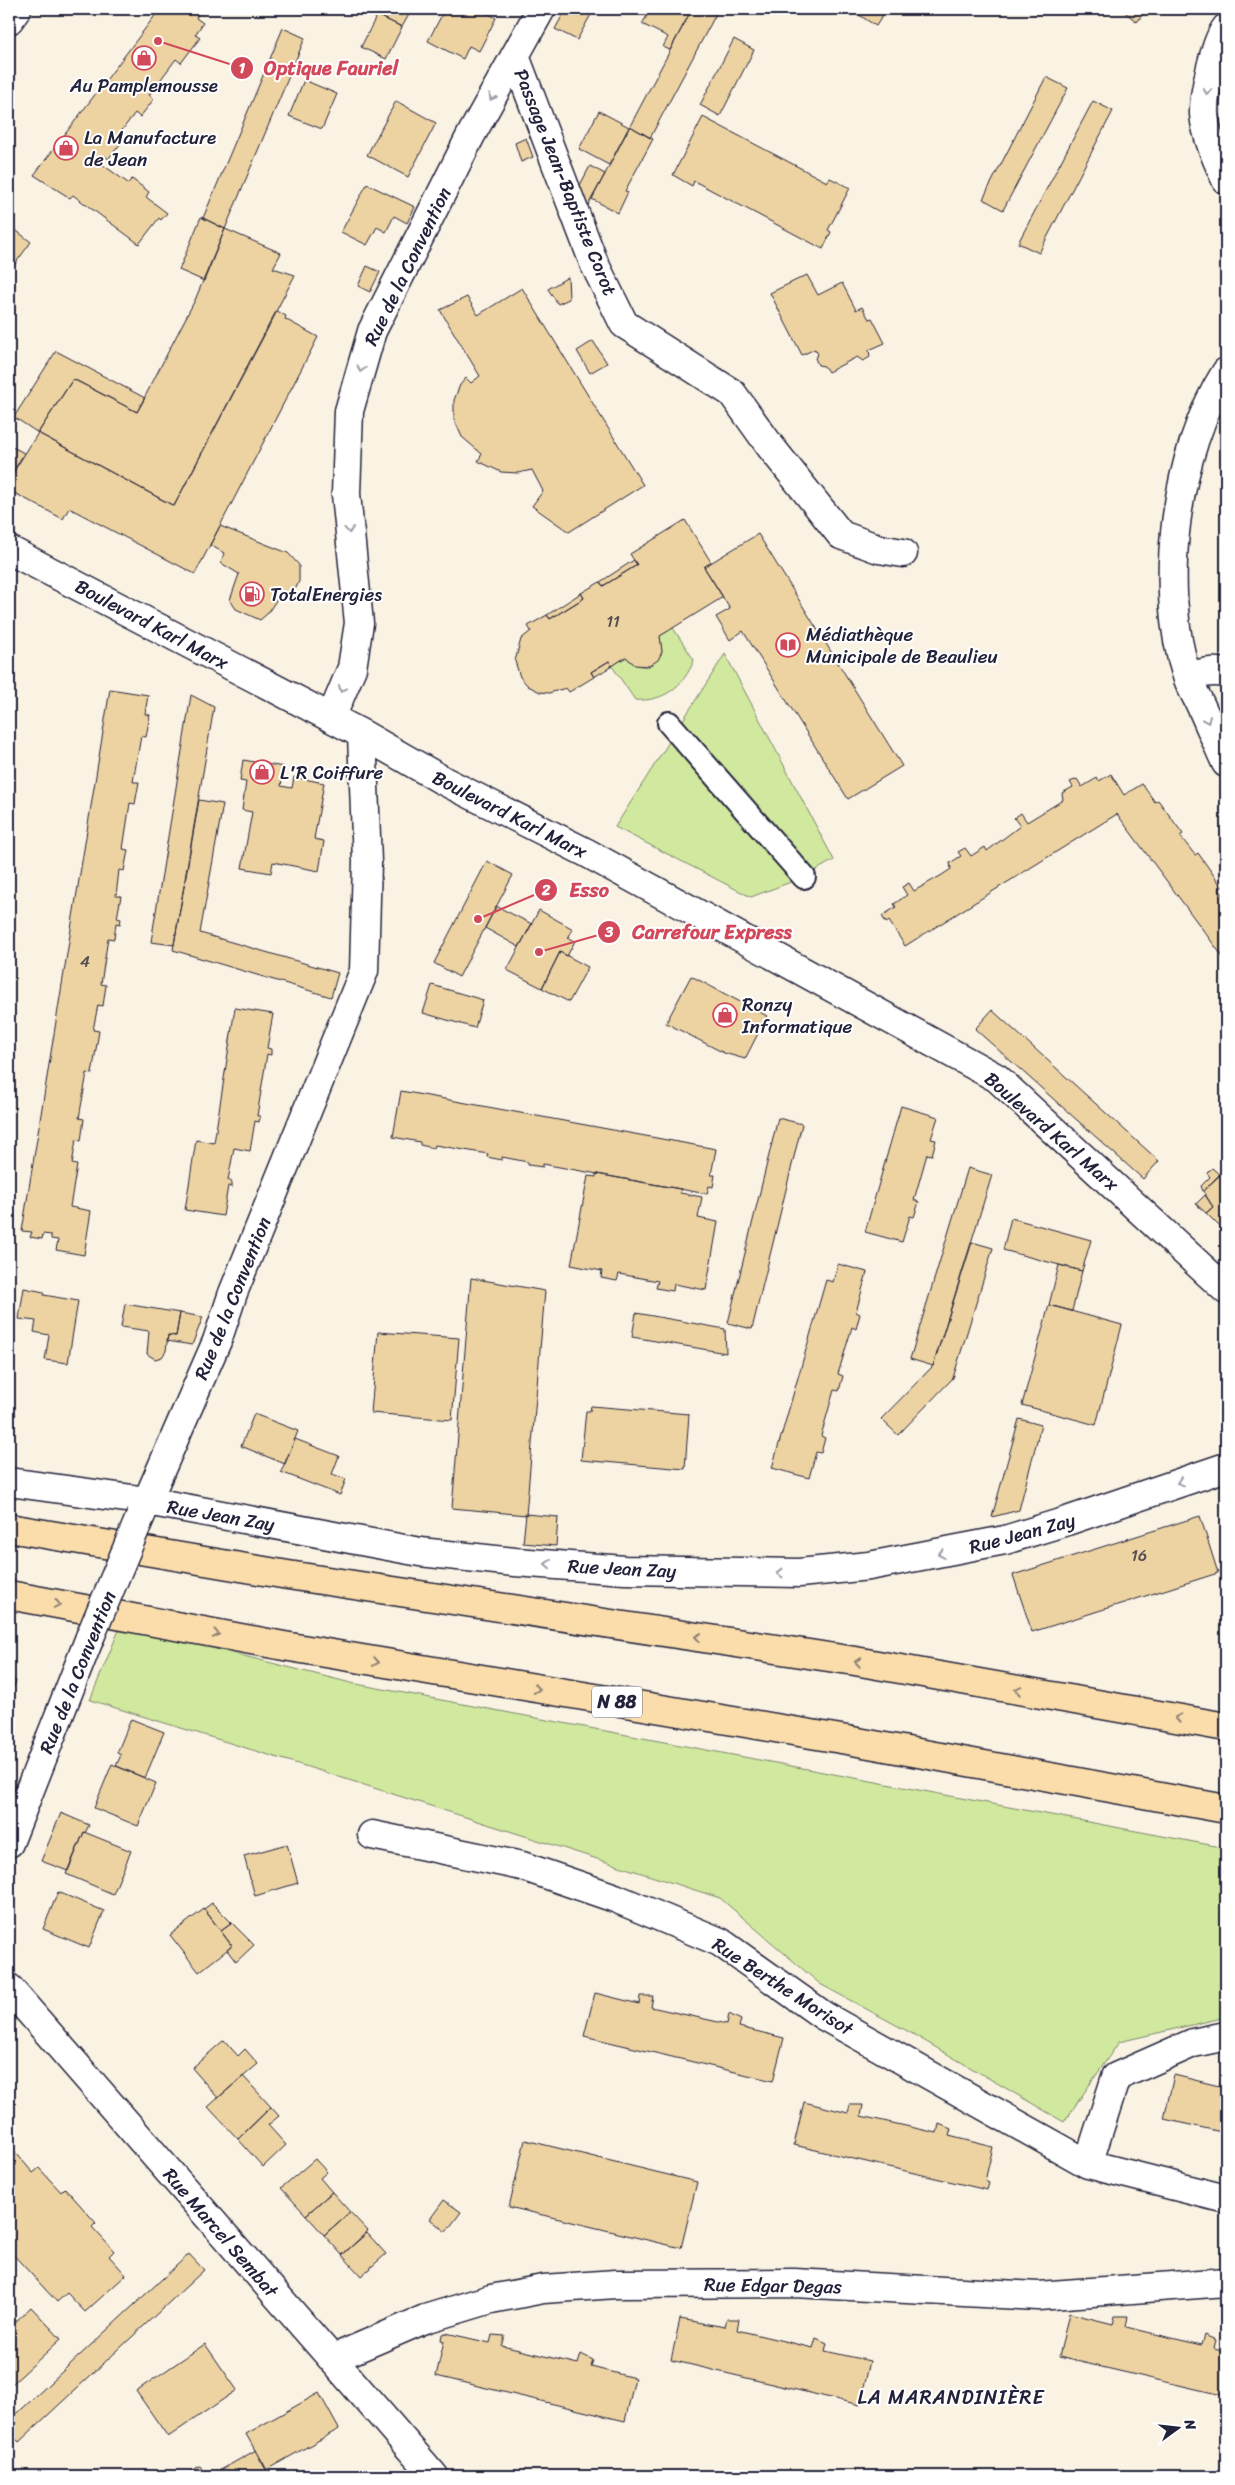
<svg xmlns="http://www.w3.org/2000/svg" width="1235" height="2485" viewBox="0 0 1235 2485" font-family="Sriracha,sans-serif">
<rect width="100%" height="100%" fill="#faf2e3"/>
<filter id="ink" filterUnits="userSpaceOnUse"><feTurbulence type="fractalNoise" baseFrequency=".02" numOctaves="2"/><feDisplacementMap in="SourceGraphic" scale="10" xChannelSelector="R" yChannelSelector="G"/><feConvolveMatrix kernelMatrix="1 2 1 2 8 2 1 2 1" color-interpolation-filters="sRGB"/></filter>
<g filter="url(#ink)">
<!-- green -->
<path fill="#d1e99e" stroke="#7a866c" d="M673,628L694,660C684,686 664,702 635,700L612,666L626,657C638,671 653,669 662,652L660,636Z
M725,654L834,860L804,877L751,897L615,827Z
M121,1625L351,1683L1226,1848V2017L1119,2042L1064,2122L911,2033L820,1984L720,1898L311,1768L90,1700Z"/>
<!-- building -->
<path fill="#eed3a2" stroke="#22223b" d="M160,9H201L196,18L203,23L195,35L200,38L181,63L176,59L149,95L154,99L140,117L135,113L116,138L122,142L108,159L104,155L99,162L128,183L132,179L149,192L146,197L167,213L161,220L159,218L139,244L73,195L70,198L34,175Z
M364,9H412L402,27Z
M445,9H489L487,13L496,18L479,51L469,46L463,59L428,41Z
M566,9H594L577,40L555,29Z
M651,9H692L670,50L663,47L668,37L642,24Z
M692,9H706L716,14L650,138L630,126Z
M850,9H884L886,10L876,26Z
M1121,9H1147L1137,22Z
M377,15L402,27L386,59L361,47Z
M283,28L305,38L225,229L203,218Z
M734,39L754,50L720,116L700,105Z
M1046,77L1068,88L1003,210L983,199Z
M304,80L337,94L322,129L289,116Z
M396,101L436,123L408,177L367,155Z
M1093,101L1113,111L1039,253L1018,243Z
M599,111L629,127L609,165L579,149Z
M703,117L827,182L830,178L850,188L828,230L831,232L823,249L694,181L692,186L673,175Z
M630,126L653,139L625,191L628,192L618,213L592,199Z
M526,138L533,157L521,162L515,143Z
M590,166L605,174L586,209L578,189Z
M367,184L415,207L407,223L394,216L386,232L377,227L367,245L341,232Z
M201,217L225,229L204,281L179,270Z
M9,225L31,242L9,272Z
M225,229L281,253L273,268L295,275L174,506L38,433L73,379L137,412L195,300Z
M367,266L380,272L370,292L358,286Z
M807,275L818,295L842,283L856,310L862,307L869,319L872,318L885,343L869,350L870,357L863,361L857,357L828,372L824,366L818,365L815,358L818,354L815,349L802,355L770,293Z
M568,277L569,299L558,304L548,289Z
M522,288L643,485L569,532L532,506L543,491L532,470L518,473L501,472L478,461L482,454L462,437L454,419V400L460,385L466,378L471,383L480,376L440,310L467,297L478,315Z
M277,311L286,316L285,319L318,337L195,574L69,508L63,519L9,490V479L38,433L174,506Z
M593,341L607,363L590,373L577,351Z
M56,351L145,398L137,412L73,379L38,433L14,417Z
M9,445L24,453L9,479Z
M685,520L711,562L704,567L723,597L660,636L662,652L658,660L649,666L635,665L626,657L612,666L609,661L591,672L594,677L569,692L566,688L549,693L540,692L528,686L520,677L515,661L521,639L531,631L528,626L547,615L550,619L584,598L581,593L600,582L603,586L637,565L630,554Z
M220,526L288,553L299,565V581L296,588L289,594L277,599L267,614L260,620L236,609L230,600L239,574L221,563L224,553L210,545Z
M758,534L902,766L848,799L743,631L730,640L716,617L730,609L704,567Z
M634,560L637,565L603,586L600,582Z
M581,593L584,598L550,619L547,615Z
M609,661L612,666L594,677L591,672Z
M110,689L148,695L145,714L150,715L146,737L141,736L133,782H139L135,804L130,803L123,849L128,850L124,871L119,870L116,896H121L117,918L121,919L120,924L116,923L114,939L108,938L101,984L106,985L103,1006L98,1005L93,1030L99,1031L92,1074L87,1073L79,1118L84,1119L81,1141L76,1140L72,1164L77,1165L70,1207L91,1211L84,1255L56,1250L58,1240L51,1239V1235L43,1234L42,1239L30,1237L32,1232L22,1231Z
M191,695L214,707L174,945L151,942Z
M243,760L284,767L281,786L292,788L294,777L324,783L314,839L324,841L319,871L273,862L271,873L242,868L252,812L242,810L246,782L240,781Z
M1111,774L1124,795L1142,784L1155,802L1158,800L1183,834L1180,836L1195,855L1198,853L1222,887L1219,889L1226,899V961L1117,814L905,946L889,921L886,923L882,916L896,907L894,904L907,895L902,887L909,883L914,891L942,875L951,869L950,863L961,856L958,852L965,848L971,856L985,847L987,851L1020,826L1014,818L1021,813L1027,822L1063,800L1062,793L1073,787L1070,782L1077,779L1082,787L1097,778L1099,781Z
M199,800L223,804L200,933L338,973L331,997L173,950Z
M487,861L513,875L459,977L434,963Z
M496,906L532,924L519,947L485,928Z
M539,910L573,929L568,938L575,941L567,956L560,952L542,988L507,970Z
M560,952L588,967L569,1002L542,988Z
M691,976L767,1016L745,1059L724,1053L666,1023Z
M432,985L483,1000L475,1028L423,1013Z
M235,1008L273,1014L267,1048L271,1049V1055L267,1054L257,1116H260L259,1122L255,1121L250,1151L234,1148L228,1180L232,1182V1187L228,1186L223,1216L185,1210L196,1140L214,1143Z
M992,1010L1159,1161L1143,1179L975,1029Z
M401,1091L716,1149L711,1175H715L713,1187L709,1186L707,1194L543,1164V1167L528,1165V1162L502,1157V1160L487,1157L488,1154L435,1145L434,1148L420,1145V1142L393,1137Z
M901,1106L938,1117L931,1139L936,1140L932,1155L927,1154L914,1200L919,1202L914,1217L910,1216L902,1242L865,1232Z
M778,1118L802,1124L752,1329L728,1323Z
M968,1168L992,1175L933,1366L910,1359Z
M1212,1168L1220,1175L1203,1191L1201,1186L1210,1177L1207,1173Z
M1226,1168V1226L1223,1230L1206,1213L1213,1207L1203,1191Z
M596,1174L681,1189L680,1193L702,1197L698,1218L718,1222L706,1290L674,1284L673,1291L656,1288L658,1281L619,1274L617,1281L601,1278L602,1271L571,1265L588,1176L596,1177Z
M1205,1195L1213,1207L1206,1213L1196,1204Z
M1011,1218L1091,1240L1082,1271L1003,1250Z
M972,1242L993,1248L953,1378L898,1435L881,1419L933,1366Z
M838,1264L867,1272L856,1312L860,1314L856,1329L852,1327L838,1374L843,1376L839,1391L834,1390L821,1436L825,1438L821,1453L816,1452L809,1478L772,1468L826,1280L833,1282Z
M1059,1265L1082,1271L1072,1311L1049,1305Z
M471,1278L545,1291L526,1515L452,1508Z
M24,1288L44,1292V1295L78,1301L68,1363L45,1360L49,1335L34,1332L36,1321L19,1319Z
M125,1304L180,1313L176,1336L168,1335L166,1351L162,1357L155,1359L147,1354L149,1331L121,1327Z
M1049,1305L1122,1325L1096,1425L1022,1405Z
M180,1313L203,1317L192,1345L167,1341L168,1335L176,1336Z
M636,1313L725,1329L726,1353L632,1337Z
M378,1332L459,1338L452,1420L371,1413Z
M591,1406L689,1414L685,1469L581,1460L586,1411H590Z
M254,1414L298,1431L285,1464L241,1446Z
M1019,1419L1041,1425L1019,1510L992,1517Z
M295,1439L339,1456L332,1474L346,1479L340,1495L281,1472Z
M526,1514L558,1517L556,1546L523,1543Z
M1200,1516L1218,1573L1032,1632L1013,1575Z
M9,1678L16,1681L9,1700Z
M131,1719L164,1732L145,1778L116,1766L121,1755L117,1753Z
M112,1764L156,1783L138,1826L94,1808Z
M61,1813L89,1825L85,1833L84,1832L68,1871L41,1861Z
M84,1832L131,1851L113,1894L66,1874Z
M287,1844L298,1883L255,1896L244,1856Z
M58,1892L104,1911L89,1948L43,1929Z
M212,1903L232,1923L221,1931L204,1909Z
M204,1909L232,1946L199,1972L170,1935Z
M232,1923L254,1945L236,1962L227,1950L232,1946L221,1931Z
M595,1993L639,2004L640,1996H653L651,2007L727,2024L729,2014L741,2020L739,2027L784,2038L773,2081L584,2036Z
M224,2040L238,2056L245,2049L258,2064L218,2098L192,2068Z
M1174,2075L1219,2086L1221,2078H1226V2133L1164,2119Z
M243,2076L271,2107L238,2139L208,2107Z
M804,2102L848,2113L850,2105H863L861,2116L937,2133L939,2124L951,2129L949,2136L993,2147L985,2181L989,2183L987,2190L794,2145Z
M271,2107L279,2116L268,2125L286,2145L263,2167L238,2139Z
M525,2140L697,2182L681,2248L509,2207Z
M16,2153L33,2173L39,2168L61,2192L65,2188L96,2223L92,2227L114,2251L109,2256L126,2275L85,2312L67,2293L57,2302L9,2250V2160Z
M315,2159L327,2172L320,2178L332,2192L306,2215L281,2188Z
M332,2192L350,2212L324,2235L306,2215Z
M444,2200L461,2212L446,2232L430,2219Z
M350,2212L368,2231L342,2255L324,2235Z
M367,2233L386,2254L361,2276L342,2255Z
M189,2254L204,2270L19,2442L9,2432V2421Z
M31,2307L61,2339L9,2387V2328Z
M1069,2313L1113,2324L1115,2316H1128L1126,2327L1201,2345L1204,2335L1216,2340L1214,2348L1226,2351V2396L1059,2357Z
M680,2319L725,2327L727,2319H739L737,2330L813,2348L816,2338L827,2343L825,2351L870,2361L860,2405L671,2360Z
M446,2333L490,2343L492,2335L505,2336L502,2346L578,2364L581,2354L593,2360L591,2367L635,2378L625,2421L436,2376L444,2341L441,2340L442,2334Z
M205,2344L237,2390L168,2437L136,2391Z
M319,2393L339,2429L266,2470L246,2434Z
M256,2450L267,2470L255,2476H210Z
M200,2466L206,2476H182Z"/>
<g fill="none" stroke-linecap="round" stroke-linejoin="round">
<!-- pedestrian casing -->
<g stroke="#22223b" stroke-width="26">
<path id="pedestrian" d="M669,723L804,877"/>
</g>
<!-- minor casing -->
<g stroke="#22223b" stroke-width="31">
<path id="minor" d="M1226,28C1215,42 1203,95 1204,114C1206,136 1217,160 1226,180
M515,56L594,263L624,324L732,393L770,446L841,535L879,549L903,553
M1226,372C1176,450 1157,587 1187,676C1190,686 1196,695 1200,704C1209,723 1217,744 1226,763
M9,550L362,734L444,781L587,853L997,1078L1226,1290
M1187,676C1200,674 1214,669 1226,674
M331,718L352,668L359,623L346,494L349,411L372,331L471,135L541,9
M9,1482L147,1501L420,1552L515,1562L625,1570L799,1573L869,1566L1005,1540L1067,1521L1226,1467
M141,1515L217,1341L233,1293L364,971L367,862L362,734
M372,1835L522,1866L615,1898L720,1942L824,2016L1088,2164L1226,2199
M9,1843L90,1637
M9,1988L434,2476
M1088,2164L1116,2077L1193,2043L1226,2036
M332,2359L425,2319L491,2299L543,2289L616,2284L794,2283L1038,2296L1226,2282"/>
</g>
<!-- secondary casing -->
<g stroke="#22223b" stroke-width="31">
<path id="secondary" d="M9,20L17,9"/>
</g>
<!-- trunk casing -->
<g stroke="#22223b" stroke-width="31">
<path id="trunk" d="M9,1528L288,1575L855,1661L1226,1727
M9,1595L284,1646L847,1740L1226,1809"/>
</g>
<!-- pedestrian -->
<use href="#pedestrian" stroke="#fff" stroke-width="22"/>
<!-- minor -->
<use href="#minor" stroke="#fff" stroke-width="28"/>
<!-- secondary -->
<use href="#secondary" stroke="#fff" stroke-width="28"/>
<!-- trunk -->
<use href="#trunk" stroke="#faddab" stroke-width="28"/>
<!-- minor-bridge casing -->
<g stroke="#22223b" stroke-width="31" stroke-linecap="butt">
<path id="minor-bridge" d="M90,1637L141,1515"/>
</g>
<!-- minor-bridge -->
<use href="#minor-bridge" stroke="#fff" stroke-width="28"/>
</g>
<!-- one-way arrows -->
<defs><path id="oneway-chevron" d="M-2-3.5L2.5 0L-2 3.5" fill="none" stroke-width="1.6" stroke-linecap="round" stroke-linejoin="round" transform="scale(1.25)"/></defs>
<g stroke="#9c9ca7">
<use href="#oneway-chevron" transform="translate(1207 91) rotate(98)"/>
<use href="#oneway-chevron" transform="translate(492 97) rotate(119)"/>
<use href="#oneway-chevron" transform="translate(361 369) rotate(106)"/>
<use href="#oneway-chevron" transform="translate(349 530) rotate(85)"/>
<use href="#oneway-chevron" transform="translate(342 689) rotate(112)"/>
<use href="#oneway-chevron" transform="translate(1207 720) rotate(67)"/>
<use href="#oneway-chevron" transform="translate(1180 1482) rotate(161)"/>
<use href="#oneway-chevron" transform="translate(941 1554) rotate(169)"/>
<use href="#oneway-chevron" transform="translate(548 1564) rotate(-176)"/>
<use href="#oneway-chevron" transform="translate(780 1573) rotate(-179)"/>
</g>
<g stroke="#8e8073">
<use href="#oneway-chevron" transform="translate(57 1604) rotate(11)"/>
<use href="#oneway-chevron" transform="translate(216 1634) rotate(11)"/>
<use href="#oneway-chevron" transform="translate(698 1637) rotate(-171)"/>
<use href="#oneway-chevron" transform="translate(376 1662) rotate(9)"/>
<use href="#oneway-chevron" transform="translate(858 1662) rotate(-170)"/>
<use href="#oneway-chevron" transform="translate(537 1689) rotate(9)"/>
<use href="#oneway-chevron" transform="translate(1018 1690) rotate(-170)"/>
<use href="#oneway-chevron" transform="translate(1178 1718) rotate(-170)"/>
</g>
</g>
<!-- icons -->
<defs>
<g id="shop-ring" transform="scale(1.25)"><circle r="9.5" fill="#fff" stroke="#d1495b" stroke-width="1.5"/><path d="M-5-2.5h2.3a2.7 3.5 0 0 1 5.4 0H5L5.5 6h-11ZM-1.5-2.5h3a1.5 2.3 0 0 0-3 0Z" fill="#d1495b"/></g>
<g id="fuel-ring" transform="scale(1.25)"><circle r="9.5" fill="#fff" stroke="#d1495b" stroke-width="1.5"/><path d="M-5.5-6h7V0h2V4h1.3V-2.5L3-4.5l.8-.8L6-3V5H2.5V1h-1V6h-7ZM-4.2-4.7v3.2H.2V-4.7Z" fill="#d1495b"/></g>
<g id="library-ring" transform="scale(1.25)"><circle r="9.5" fill="#fff" stroke="#d1495b" stroke-width="1.5"/><path d="M-6-4Q-3-5.5-.7-3.5V5Q-3 3-6 4ZM6-4Q3-5.5 .7-3.5V5Q3 3 6 4Z" fill="#d1495b"/></g>
</defs>
<g fill-rule="evenodd">
<use href="#shop-ring" x="144" y="58"/>
<use href="#shop-ring" x="66" y="148"/>
<use href="#fuel-ring" x="252" y="594"/>
<use href="#library-ring" x="788" y="645"/>
<use href="#shop-ring" x="262" y="772"/>
<use href="#shop-ring" x="725" y="1015"/>
</g>
<g text-anchor="middle" stroke-width="4" stroke-linejoin="round" paint-order="stroke">
<!-- number labels -->
<g font-size="16" fill="#554e55">
<text x="613" y="627">11</text>
<text x="85" y="967">4</text>
<text x="1139" y="1561">16</text>
</g>
<!-- shield labels -->
<rect fill="#fff" stroke="#646476" stroke-width="1" x="592" y="1686.5" width="50" height="31" rx="4"/>
<g font-size="18" font-weight="bold" fill="#22223b">
<text x="617" y="1708">N 88</text>
</g>
<!-- poi labels -->
<g font-size="19" fill="#22223b" stroke="#fff" text-anchor="start">
<text x="144" y="92" text-anchor="middle">Au Pamplemousse</text>
<text x="84" y="144">La Manufacture<tspan x="84" dy="22">de Jean</tspan></text>
<text x="270" y="601">TotalEnergies</text>
<text x="806" y="641">Médiathèque<tspan x="806" dy="22">Municipale de Beaulieu</tspan></text>
<text x="280" y="779">L'R Coiffure</text>
<text x="742" y="1011">Ronzy<tspan x="742" dy="22">Informatique</tspan></text>
</g>
<!-- street labels -->
<g font-size="19" fill="#22223b" stroke="#fff">
<text transform="translate(566 182) rotate(68)" y="7">Passage Jean-Baptiste Corot</text>
<text transform="translate(407 266) rotate(-64)" y="7">Rue de la Convention</text>
<text transform="translate(152 624) rotate(28)" y="7">Boulevard Karl Marx</text>
<text transform="translate(510 814) rotate(27)" y="7">Boulevard Karl Marx</text>
<text transform="translate(1052 1131) rotate(41)" y="7">Boulevard Karl Marx</text>
<text transform="translate(232 1298) rotate(-68)" y="7">Rue de la Convention</text>
<text transform="translate(221 1515) rotate(10)" y="7">Rue Jean Zay</text>
<text transform="translate(1022 1533) rotate(-15)" y="7">Rue Jean Zay</text>
<text transform="translate(622 1568) rotate(3)" y="7">Rue Jean Zay</text>
<text transform="translate(77 1672) rotate(-68)" y="7">Rue de la Convention</text>
<text transform="translate(783 1986) rotate(33)" y="7">Rue Berthe Morisot</text>
<text transform="translate(221 2232) rotate(49)" y="7">Rue Marcel Sembat</text>
<text transform="translate(773 2285) rotate(1)" y="7">Rue Edgar Degas</text>
</g>
<!-- neighbourhood labels -->
<g font-size="20" letter-spacing="1" fill="#22223b" stroke="#fff">
<text x="951" y="2404">LA MARANDINIÈRE</text>
</g>
</g>
<!-- callouts -->
<path fill="none" stroke="#d1495b" stroke-width="2" d="M158 41L242 68M478 919L546 890M539 952L609 932"/>
<g fill="#d1495b" stroke="#fff" stroke-width="2">
<circle cx="158" cy="41" r="5"/>
<circle cx="478" cy="919" r="5"/>
<circle cx="539" cy="952" r="5"/>
<circle cx="242" cy="68" r="12"/>
<circle cx="546" cy="890" r="12"/>
<circle cx="609" cy="932" r="12"/>
</g>
<g font-size="15" text-anchor="middle" font-weight="bold" fill="#fff">
<text x="242" y="73">1</text>
<text x="546" y="895">2</text>
<text x="609" y="937">3</text>
</g>
<g font-size="20" text-anchor="middle" font-weight="bold" fill="#d1495b" stroke="#fff" stroke-width="4" stroke-linejoin="round" paint-order="stroke">
<text x="331" y="75">Optique Fauriel</text>
<text x="589" y="897">Esso</text>
<text x="712" y="939">Carrefour Express</text>
</g>
<!-- margin -->
<rect width="1235" height="2485" fill="none" stroke="#fff" stroke-width="30"/>
<rect x="15" y="15" width="1205" height="2455" fill="none" stroke="#22223b" stroke-width="2" filter="url(#ink)"/>
<!-- north arrow -->
<g transform="translate(1178 2428) rotate(75)" stroke="#ffffff" stroke-width="4" paint-order="stroke">
<path d="M0-4L9 19L0 12L-9 19Z" fill="#22223b"/>
<text y="-8" font-size="14" font-weight="bold" text-anchor="middle" fill="#22223b">N</text>
</g>
</svg>
